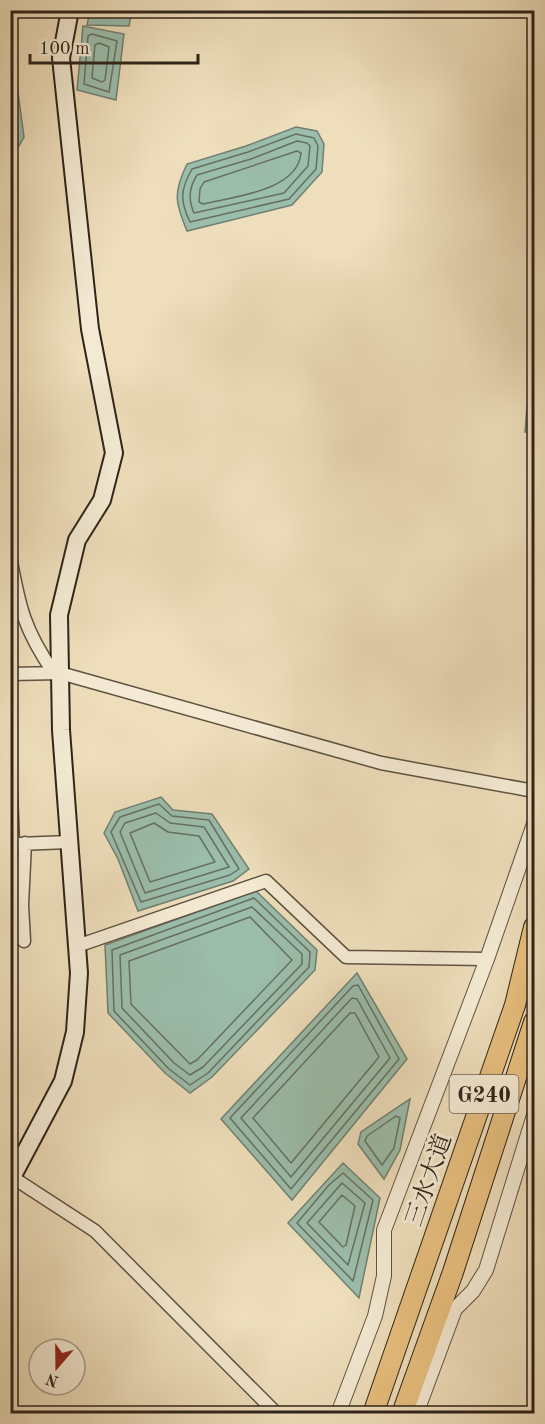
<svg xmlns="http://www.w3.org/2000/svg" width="545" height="1424" viewBox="0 0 545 1424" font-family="'Old Standard TT','Noto Serif SC',serif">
<rect width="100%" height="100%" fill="#eedebb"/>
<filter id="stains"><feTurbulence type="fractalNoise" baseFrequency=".00333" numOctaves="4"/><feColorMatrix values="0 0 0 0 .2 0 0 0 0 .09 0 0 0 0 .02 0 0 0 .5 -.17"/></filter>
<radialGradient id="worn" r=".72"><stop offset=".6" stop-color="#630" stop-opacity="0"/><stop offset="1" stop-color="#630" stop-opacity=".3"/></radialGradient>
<!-- water -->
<path fill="#9bbdab" stroke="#708071" stroke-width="1.5" d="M90,11V10L132,11L129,26L87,25Z
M83,26L124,34L116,100L77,90Z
M10,78L17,85L24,137L16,151L11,153Z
M296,127L317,131L324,144L322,172L292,205L187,231C175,202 173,193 187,164L246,146Z
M534,373V432H525L528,394Z
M161,797L173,810L212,814L249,869L233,881L138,911L118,859L104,833L115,812Z
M256,891L317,950L315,970L212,1077L190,1093L165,1073L108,1013L105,945Z
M357,973L407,1059L292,1200L221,1119Z
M410,1099L400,1150L384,1179L358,1144L361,1132Z
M534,1153V1188L527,1182Z
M343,1163L380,1198L359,1298L288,1223Z"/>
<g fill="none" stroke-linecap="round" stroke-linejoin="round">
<!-- shore -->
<path stroke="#667062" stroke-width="1.5" d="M92,34L117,41L109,92L84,84L88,36Z
M99,43L109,47L105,80L102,82L92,78L95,45Z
M10,87L17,135L10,146
M296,134L314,138L318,146L316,169L289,199L190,222C180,201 180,190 192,169L248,152Z
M297,141L307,143L310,146L308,166L284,193L194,213C188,199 189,188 197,175L251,159Z
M297,151L301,153C298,191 232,197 203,204L199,202L200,189L204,182Z
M159,804L172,816L209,820L239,869L230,875L141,902L111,832L120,817Z
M156,813L170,823L204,827L229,867L145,893L120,832L125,823Z
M154,823L168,832L199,836L215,862L150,882L130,833Z
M254,898L310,952L309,967L208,1073L190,1085L169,1069L114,1011L112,950Z
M252,907L302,954V964L203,1067L190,1075L174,1063L122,1008L120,955Z
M250,917L292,960L197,1060L190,1064L131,1004L129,961Z
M358,985L399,1059L291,1189L230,1118L353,986Z
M352,998L357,999L390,1058L291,1177L241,1118Z
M350,1013H355L379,1057L291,1163L253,1118Z
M396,1116L400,1118L394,1148L382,1165L365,1141L367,1136Z
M343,1173L373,1200L353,1281L297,1223L329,1185Z
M342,1183L365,1203L348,1265L307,1223Z
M342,1195L355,1206L346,1245L343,1247L319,1222Z"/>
<!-- minor casing -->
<g stroke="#605242" stroke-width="15">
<path id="minor" d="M10,556C19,606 24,630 54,673
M10,674L60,673L381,763L534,791
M10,767L13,844
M18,844L69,842
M24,941L22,905L25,843
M77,946L266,881L346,957L487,959
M12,1177L95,1231L277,1414"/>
</g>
<!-- tertiary casing -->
<g stroke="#605242" stroke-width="16">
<path id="tertiary" d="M338,1414L375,1316L384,1276V1230L487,959L534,824
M416,1414L455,1309L473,1291L486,1270L534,1115"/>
</g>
<!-- secondary casing -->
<g stroke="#30241a" stroke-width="20">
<path id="secondary" d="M10,1181L63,1081L75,1032L79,973L61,730L59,615L77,540L102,500L114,453L90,329L61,58L70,10"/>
</g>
<!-- trunk casing -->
<g stroke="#30241a" stroke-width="22">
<path id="trunk" d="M373,1414L515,1005L534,927
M402,1414L453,1272L534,1022"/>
</g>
<!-- minor -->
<use href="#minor" stroke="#f4ead3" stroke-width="12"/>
<!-- tertiary -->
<use href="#tertiary" stroke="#f4ead3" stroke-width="14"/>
<!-- secondary -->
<use href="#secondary" stroke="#f4ead3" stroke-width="16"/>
<!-- trunk -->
<use href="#trunk" stroke="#e7bf7e" stroke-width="20"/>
</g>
<g text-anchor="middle" stroke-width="6" stroke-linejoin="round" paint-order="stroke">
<!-- shield labels -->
<rect fill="#f4ead3" stroke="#6b5f52" stroke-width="1.5" x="449.5" y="1075" width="69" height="38" rx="4.5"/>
<g font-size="22" font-weight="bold" fill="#30241a">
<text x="484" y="1102">G240</text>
</g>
<!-- street labels -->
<g font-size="24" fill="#30241a" stroke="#f4ead3">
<text transform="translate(428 1180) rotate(-71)" y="8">三水大道</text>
</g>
</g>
<!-- margin -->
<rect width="545" height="1424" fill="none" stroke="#eedebb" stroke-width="36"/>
<rect x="12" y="12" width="521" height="1400" fill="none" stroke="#30241a" stroke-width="3"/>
<rect x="18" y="18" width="509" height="1388" fill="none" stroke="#30241a" stroke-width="1.5"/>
<!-- north arrow -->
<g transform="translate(57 1367) rotate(200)"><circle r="28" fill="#f4ead3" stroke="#a69b89" stroke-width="1.5"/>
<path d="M0-4.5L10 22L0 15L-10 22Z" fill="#8f2418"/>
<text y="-9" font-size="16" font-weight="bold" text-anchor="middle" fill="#30241a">N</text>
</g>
<!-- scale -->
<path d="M30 54v9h168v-9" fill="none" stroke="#30241a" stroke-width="3"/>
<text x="39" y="54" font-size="18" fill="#30241a" stroke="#f4ead3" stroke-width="4.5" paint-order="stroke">100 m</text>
<rect width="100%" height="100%" filter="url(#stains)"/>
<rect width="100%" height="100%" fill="url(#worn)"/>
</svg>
